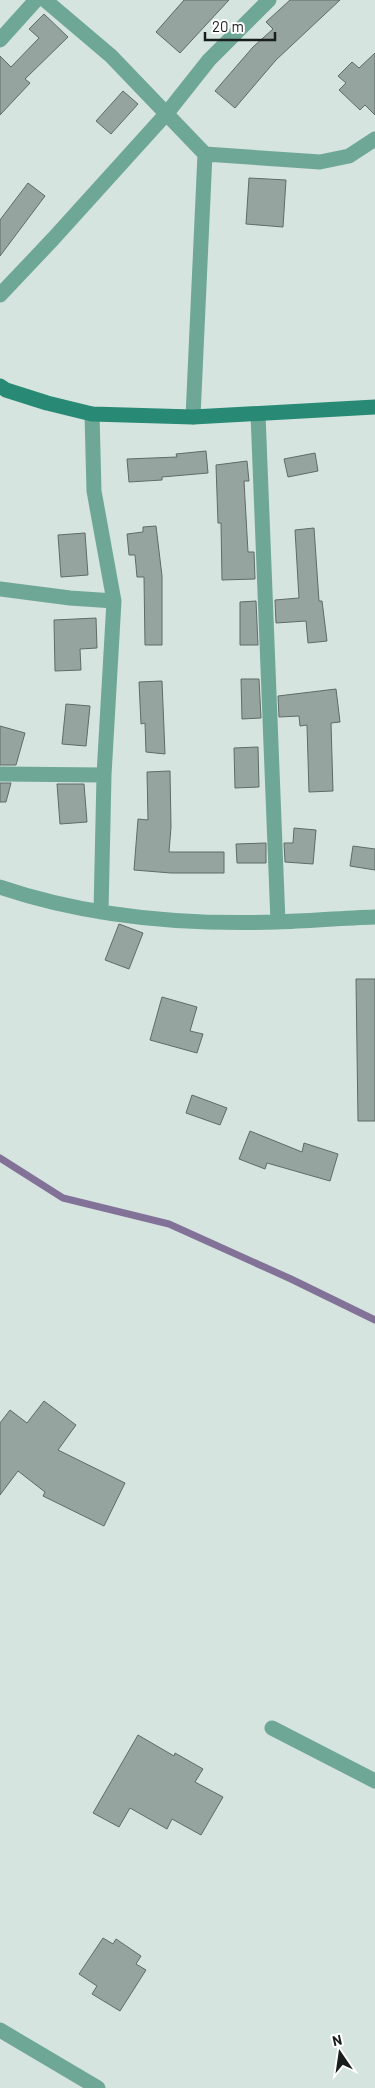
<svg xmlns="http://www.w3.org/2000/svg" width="375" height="2088" viewBox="0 0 375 2088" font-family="Barlow,sans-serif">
<rect width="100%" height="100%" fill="#d5e4df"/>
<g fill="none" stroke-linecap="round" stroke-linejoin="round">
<!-- stream -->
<path stroke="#837298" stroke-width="7" d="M0,1158L63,1198L169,1224L291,1279L375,1320"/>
</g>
<!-- building -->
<path fill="#96a4a0" stroke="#5f6b67" d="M184,0H229L180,53L156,32Z
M290,0H340L276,60L235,108L215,91L253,47L273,29L266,22Z
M44,14L68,37L25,79L30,83L0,115V56L11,67L39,38L29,29Z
M375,53V115L365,105L360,110L339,90L346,83L338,76L352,62L359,68Z
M123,91L138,104L111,134L96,121Z
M249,178L286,180L283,227L246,224Z
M28,183L45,196L0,256V220Z
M206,451L208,473L162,477V480L129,482L127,459L177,457L176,454Z
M315,453L318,471L288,477L284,459Z
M247,461L249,481H244L248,552H254L255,579L222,580L221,523H218L216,465Z
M156,526L162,576V645H145L144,577H137L135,555H129L127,534L143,532V527Z
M314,528L319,601H322L327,641L308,643L306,621L276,623L275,600L299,598L295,530Z
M85,533L88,575L61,577L58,535Z
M256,601L258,645H240V602Z
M96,618L97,648L80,649L81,670L55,671L54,620Z
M241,679H259L261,718L242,719Z
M162,681L165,754L146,752L145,723L141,724L139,682Z
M336,689L340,722L331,723L333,791L309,792L307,725L300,726L299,716L279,717L278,696Z
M66,704L90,706L86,746L62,744Z
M0,726L25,733L16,765H0Z
M258,747L259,787L235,788L234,748Z
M170,771L171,827L169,852H224V873H171L134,870L138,819L148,820L147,772Z
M0,783H11L6,802H0Z
M57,784H84L87,822L60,824Z
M294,828L316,830L313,864L285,862L284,843H293Z
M266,843V863H237L236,844Z
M353,846L375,849V870L350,866Z
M119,924L143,933L129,969L105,960Z
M356,979H375V1121H358Z
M162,997L197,1007L190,1031L203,1034L197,1053L150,1040Z
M192,1095L227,1108L220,1125L186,1113Z
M250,1131L302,1152L304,1143L338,1154L330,1181L267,1163L265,1169L239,1159Z
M44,1401L76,1425L58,1450L125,1483L104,1526L43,1496L45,1492L18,1471L0,1495V1423L10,1410L27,1423Z
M138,1735L174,1756L175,1753L203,1769L195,1782L223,1797L201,1835L172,1819L167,1829L130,1808L119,1827L93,1813Z
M103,1938L113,1944L116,1939L141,1956L136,1964L146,1970L120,2011L92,1994L97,1986L79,1974Z"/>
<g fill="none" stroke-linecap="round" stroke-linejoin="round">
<!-- street -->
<path stroke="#6fa797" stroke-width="15" d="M45,0L111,56L205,154L320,162L349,156L375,139
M0,40L36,0
M0,295L53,239L167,113L209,60L269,0
M92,414L94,491L114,601L104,775L101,912
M258,414L278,922
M193,417L205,154
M0,589L70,598L114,601
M0,774L104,775
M0,887C88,917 184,925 277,922C309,921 342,918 375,917
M272,1728L375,1781
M0,2030L98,2088"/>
<!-- secondary -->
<path stroke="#288a74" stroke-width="15" d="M0,386L6,390L47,403L92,414L193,417L375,407"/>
</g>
<!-- north arrow -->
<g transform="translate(340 2053) rotate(347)" stroke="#ffffff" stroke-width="4" paint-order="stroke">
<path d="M0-4L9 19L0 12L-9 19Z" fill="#191e1d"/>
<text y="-8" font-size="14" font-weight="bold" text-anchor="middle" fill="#191e1d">N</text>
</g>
<!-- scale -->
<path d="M205 32v8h70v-8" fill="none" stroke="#191e1d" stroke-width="2.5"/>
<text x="212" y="32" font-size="15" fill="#191e1d" stroke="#ffffff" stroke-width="4" paint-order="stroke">20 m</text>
</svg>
